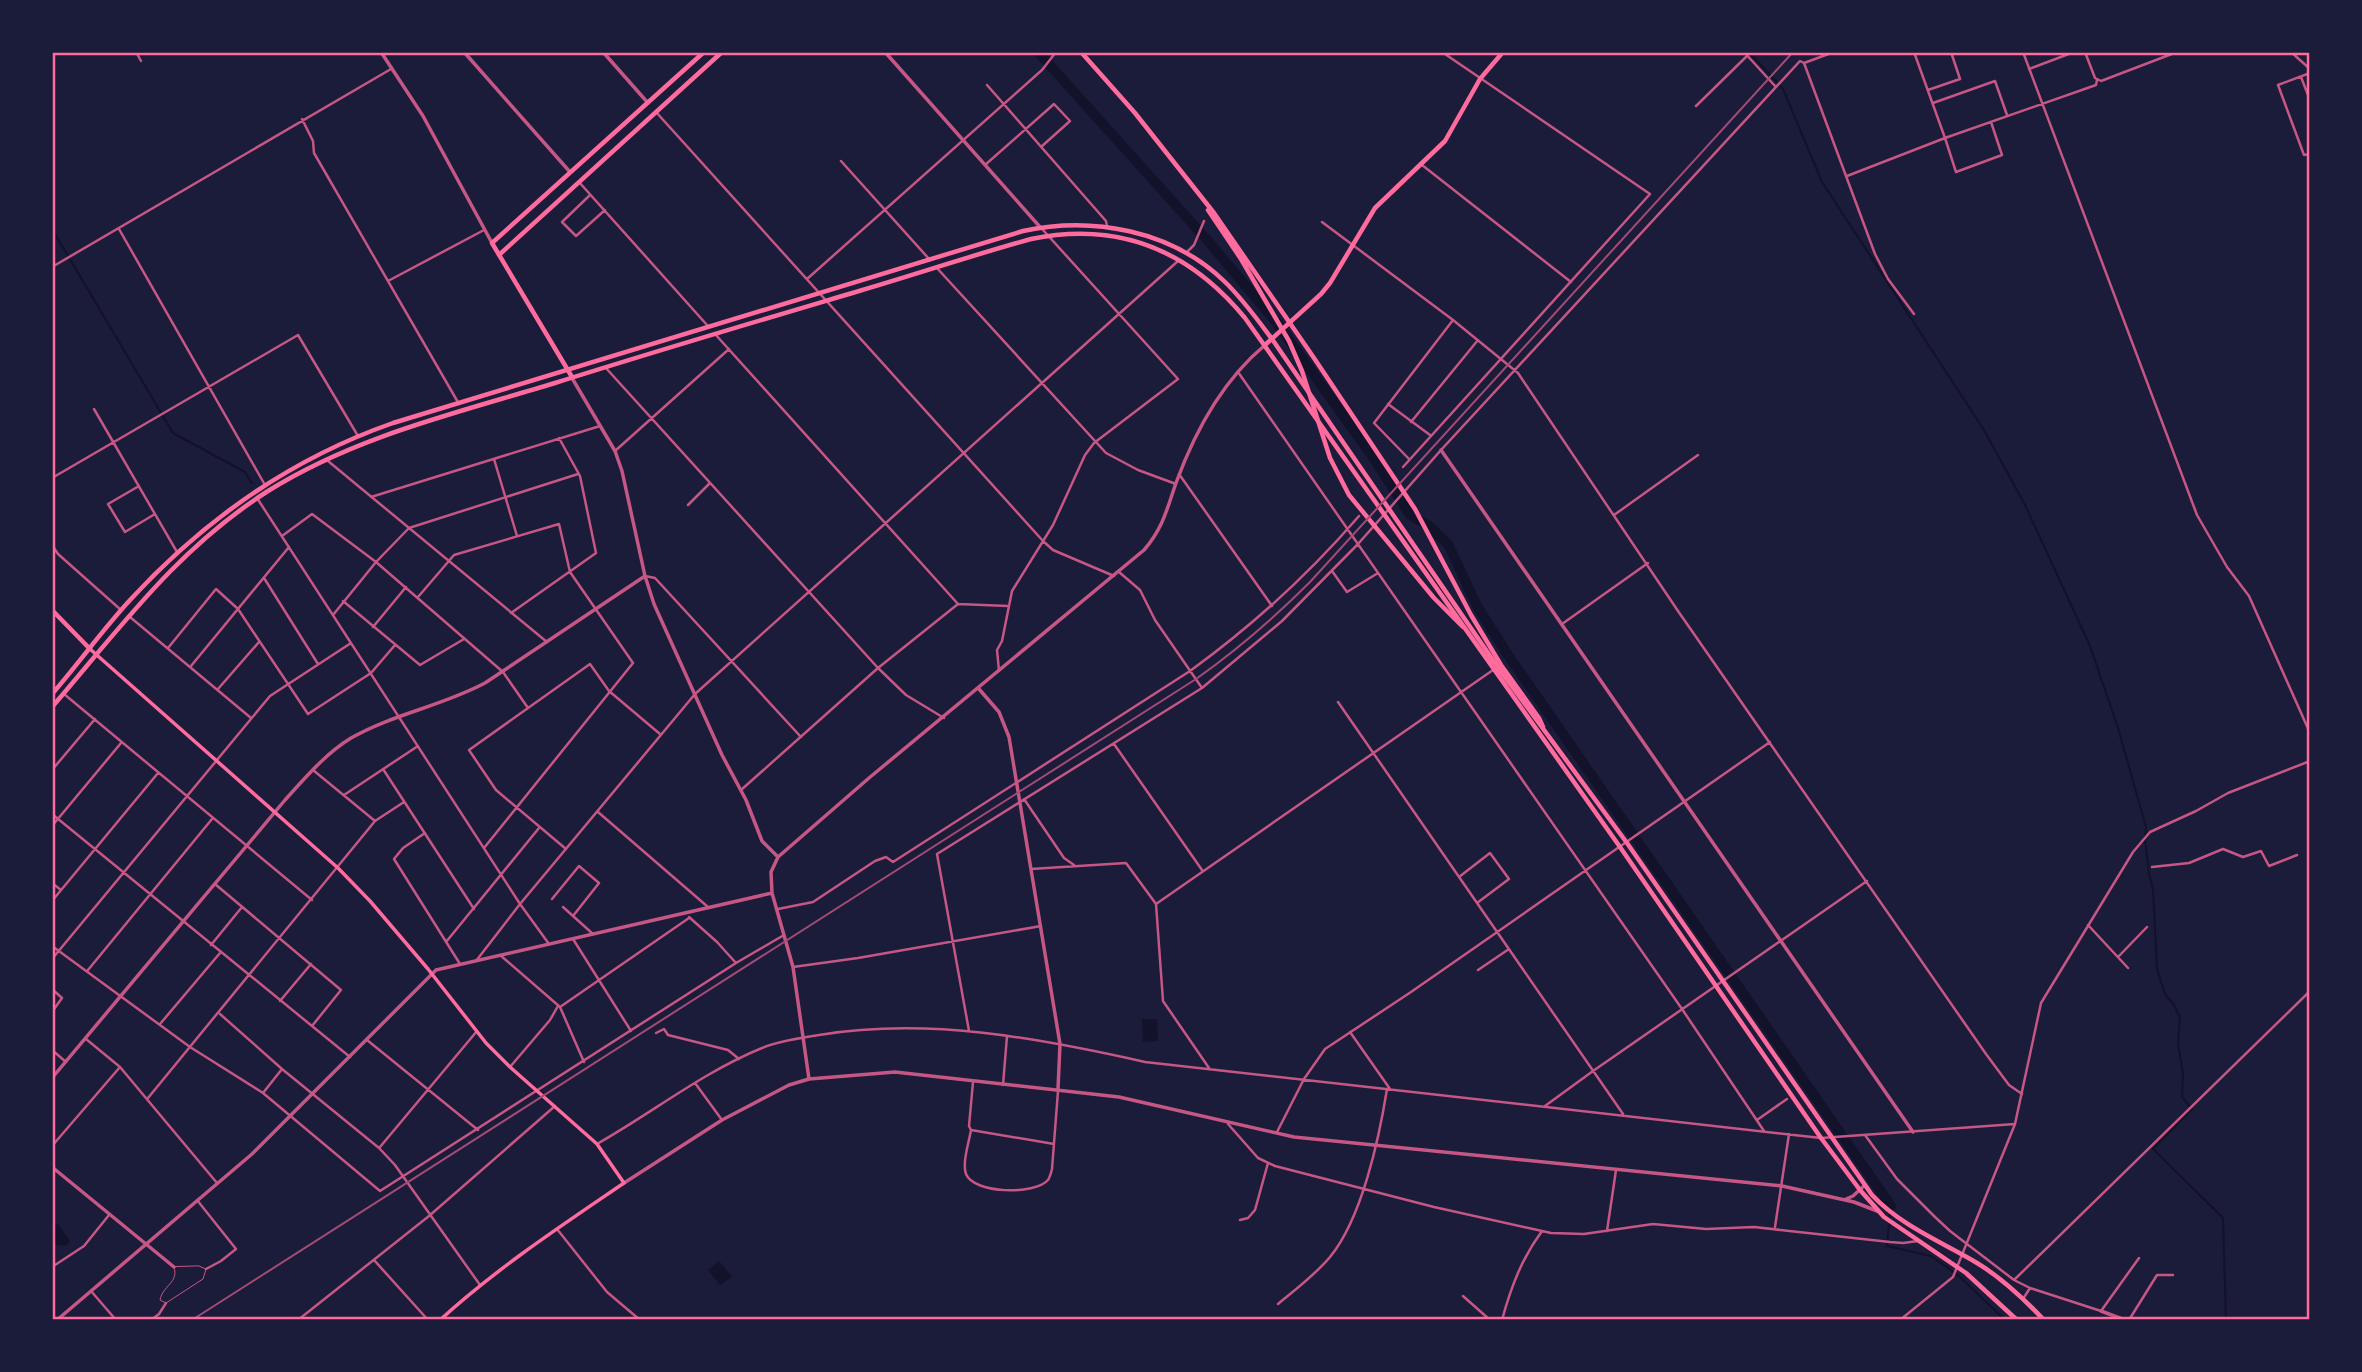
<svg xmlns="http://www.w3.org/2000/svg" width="2362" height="1372" viewBox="0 0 2362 1372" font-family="'DejaVu Sans',sans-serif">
<rect width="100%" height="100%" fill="#1b1b3a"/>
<!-- water -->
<path fill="#12122b" d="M1142,1019H1157L1158,1041L1143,1042Z
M58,1224L70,1241L66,1246L53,1244V1227Z
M719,1261L732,1277L720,1285L708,1270Z"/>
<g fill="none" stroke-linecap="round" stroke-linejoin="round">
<!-- stream -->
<path stroke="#12122b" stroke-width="2" d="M1749,52L1783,89L1822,182L1984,430L2025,505L2090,646L2118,728L2146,827L2145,840L2149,874L2153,889L2157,969L2165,994L2174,1005L2180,1018L2178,1044L2183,1074L2182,1097L2192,1109L2153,1149L2223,1218L2226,1320
M52,229L173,433L245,472L252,483
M1890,1214L1887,1246L1931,1256L1959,1276L2005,1320"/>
<!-- river -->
<path stroke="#12122b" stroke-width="10" d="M1038,52L1208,241L1277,323L1375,460L1410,515L1428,525L1448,544L1477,606L1508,655L1891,1206"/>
<!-- service -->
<path stroke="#c65784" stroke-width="1" d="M199,1266L206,1269L203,1279L166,1303L160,1300C163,1285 179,1283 174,1267Z"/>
<!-- minor -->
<path stroke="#c65784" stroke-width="2.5" d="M136,52L141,61
M1744,52L1775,86
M1914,52L1945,138L2096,85L2097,80
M2023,52L2197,515L2227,567L2249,596L2310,733
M2085,52L2095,78L2101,81L2177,52
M2291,52L2310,69
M1804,63L1875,254L1888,279L1914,314
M2029,69L2074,52
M2310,73L2278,85L2304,155L2310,154
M2301,77L2310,100
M987,85L1106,221L1107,226
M1928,90L1960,79L1951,52
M1933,103L1995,81L2007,115
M1696,106L1747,56
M656,112L1043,541L1053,550L1114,576
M302,119L313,141L314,153L459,404
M841,161L930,260
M985,165L1054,104L1070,121L1041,147
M1422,165L1571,282
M1847,176L1945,138L1956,172L2002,155L1991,122
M579,182L707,325
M590,195L562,222L576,236L605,210
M1322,222L1453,320L1518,373L1678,611L1986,1054L2009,1085L2022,1094
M119,229L265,485
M1186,253L1194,245L1204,221
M52,267L391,69
M936,267L1106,453L1138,470L1176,484
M807,279L1042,70L1056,52
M388,281L484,230
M715,334L958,604
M605,367L878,668L906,695L944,718
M1238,372L1682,1009L1764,1131
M1388,404L1430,435
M94,409L177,552
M1411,422L1478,340
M615,451L729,349
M494,459L517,536
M1409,459L1374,423L1453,320
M328,461L547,642
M1403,467L1650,194L1442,52
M1179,474L1272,606
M52,478L298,335L358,436
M139,486L108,504L125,532L155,514
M371,497L600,426
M257,498L520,904L549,944
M688,505L710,483
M1614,515L1698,455
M282,536L312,514L376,562L503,672L528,708
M52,545L58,554L121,610
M1332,571L1347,592L1378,573
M1119,572L1140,590L1155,620L1202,688
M645,576L655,578L801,737
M264,578L318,664
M418,597L454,555L559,524L570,572L633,663L484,848
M343,601L420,665L464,639
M511,613L596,553L580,476L559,438
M333,615L376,562L409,528L578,474
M130,617L251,718
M1562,624L1648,563
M373,627L406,587
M168,648L216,589L238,609L308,714L371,673L395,645
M191,666L289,547
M999,671L997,650L1002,641L1012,591L1053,525L1085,455L1094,443L1178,379L1043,230
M218,689L259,642
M64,694L312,900
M1338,702L1623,1114
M1114,744L1202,870
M383,769L474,909
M52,770L95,719
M313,770L375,821
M741,790L878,668L958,604L1008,606
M344,795L418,746
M1024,799L1064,858L1074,865
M598,812L708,907
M52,814L350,1057
M52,826L121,743
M425,833L403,848L394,859L460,964
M566,849L496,790L469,750L590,664L609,691L660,734
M2152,867L2189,863L2223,849L2243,857L2261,851L2269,866L2297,855
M1031,869L1126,863L1156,904L1493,670
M1459,877L1490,853L1509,879L1477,903
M52,883L61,890
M215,884L341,990L312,1026
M552,899L579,866L599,883L573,916
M52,901L158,773
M1156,904L1163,1001L1209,1068
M563,907L593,934
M778,909L813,902L875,861L886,857L893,862L1190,671C1252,626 1309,574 1359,516
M689,917L717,942L736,963
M2088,925L2128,968
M573,939L631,1031
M446,942L539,828
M211,945L242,907
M52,946L190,1047L263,1093L380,1191L736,963L784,935
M500,955L560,1007L584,1062
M2118,957L2147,927
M52,959L270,696L351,643
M476,961L520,904L695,694L1178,261
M793,967L858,958L1041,926
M88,970L212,819
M1478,970L1509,949
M52,989L62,998L52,1012
M280,1001L311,964
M560,1007L689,918
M220,1014L282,1069L379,1148L395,1165L480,1285
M160,1024L220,953
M969,1031L937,854L1202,688L1282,621L1358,544L1441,450L1800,61L1804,63L1834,52
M1350,1032L1390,1089
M656,1033L664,1029L668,1035L728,1050L739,1059
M86,1039L120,1067L217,1183
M367,1040L478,1130
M52,1050L66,1062
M510,1067L550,1020L558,1006
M973,1082L969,1126L971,1130L1054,1144
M695,1083L722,1120
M1003,1085L1007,1036
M263,1093L282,1069
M148,1098L375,821L404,802
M1545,1106L1593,1071L1867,881
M1757,1120L1787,1099
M1228,1124L1258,1158L1275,1166L1434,1207L1551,1233L1584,1234L1653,1224L1706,1229L1754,1227L1890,1242L1903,1243L1918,1241
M971,1130C969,1142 962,1163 966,1174C974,1194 1035,1195 1048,1180C1050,1177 1051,1173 1052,1169L1058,1091
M1277,1132L1304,1079L1325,1049L1411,992L1770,742
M1865,1135L1897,1179L1935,1217L1950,1231L2014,1280L2030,1288L2101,1311L2139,1258
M597,1144C652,1113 703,1072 762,1048C779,1041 801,1038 819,1035C928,1017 1038,1038 1145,1062L1821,1138L2015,1124
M52,1146L120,1067
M380,1147L477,1031
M197,1200L236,1249L221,1261L206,1269
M1240,1220L1248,1218L1255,1210L1268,1163
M1775,1227L1789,1134
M557,1229L607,1292L640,1320
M1607,1231L1616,1170
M374,1260L428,1320
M52,1267L84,1246L109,1215
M2014,1280L2310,991
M91,1291L116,1320
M1463,1296L1490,1320
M2023,1299L2030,1288
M1278,1304C1296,1289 1315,1275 1330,1257C1362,1218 1379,1139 1387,1089
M151,1320L159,1314L166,1303
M298,1320L429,1216L555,1106
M1502,1320C1511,1287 1522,1258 1542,1231
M1900,1320L1953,1277L2015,1124L2041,1003L2133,852L2150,832L2196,811L2228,793L2310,761
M2129,1320L2157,1275H2173"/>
<!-- tertiary -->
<path stroke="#c65784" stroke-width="3.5" d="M381,52L423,116L492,243
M464,52L570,172
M603,52L648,103
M885,52L1040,227
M572,378L615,451L622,471L645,576L654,604L722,755L746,800L762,841L778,857
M1441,450L1913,1132
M979,689L999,712L1009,737L1060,1044L1058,1089
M52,1078L285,800C305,778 325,754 351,738C393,714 442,706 485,683L645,576
M809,1079L793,967L772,893L771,872L778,857L869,778L1144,550C1163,528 1167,509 1176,483C1195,431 1222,381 1265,345
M52,1167L174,1267
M624,1183L722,1120L789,1085L809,1079L895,1072L1119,1097L1294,1137L1782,1186L1854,1202L1877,1211
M1846,1199L1853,1196L1865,1185
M2101,1311L2125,1320
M57,1320L252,1154L436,970L772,893"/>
<!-- secondary -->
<path stroke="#ff6b9d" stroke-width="3.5" d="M90,649L338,868L370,901L428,969L486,1043L510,1067L597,1144L624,1183C561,1226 497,1268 440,1320"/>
<!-- primary -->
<path stroke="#ff6b9d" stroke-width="4.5" d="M1081,52L1135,113L1214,213L1314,358L1415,509L1471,615L1501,665L1539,718L1543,727
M1208,210L1241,259L1289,341L1302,371L1330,458L1349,495L1434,598L1463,627
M52,610L90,649"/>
<!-- trunk -->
<path stroke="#ff6b9d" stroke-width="4.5" d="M499,255L722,52
M1265,345L1321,294L1330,283L1375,208L1445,141L1480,79L1503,52
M572,377L492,243L704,52
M52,694C79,663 103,629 131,599C204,520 290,459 393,423L1023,231C1092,216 1171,230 1224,281C1242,298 1257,319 1272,339L1497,666L1627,843L1872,1195C1901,1226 1942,1242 1977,1263C2002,1278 2024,1299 2044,1320
M52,707C121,627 177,549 268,491C356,436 457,413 555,383C656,351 758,321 859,291C917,274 973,255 1031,239C1118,221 1189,250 1245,318L1620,847L1821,1138L1860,1190L1884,1217L1966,1273L2017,1320"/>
<!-- rail -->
<path stroke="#a44b75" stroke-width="2" d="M192,1320L1196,679C1237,650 1274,618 1310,582L1793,52"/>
</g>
<!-- border -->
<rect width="2362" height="1372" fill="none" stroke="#1b1b3a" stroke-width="108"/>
<rect x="54" y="54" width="2254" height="1264" fill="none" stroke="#ff6b9d" stroke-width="2.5"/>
</svg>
